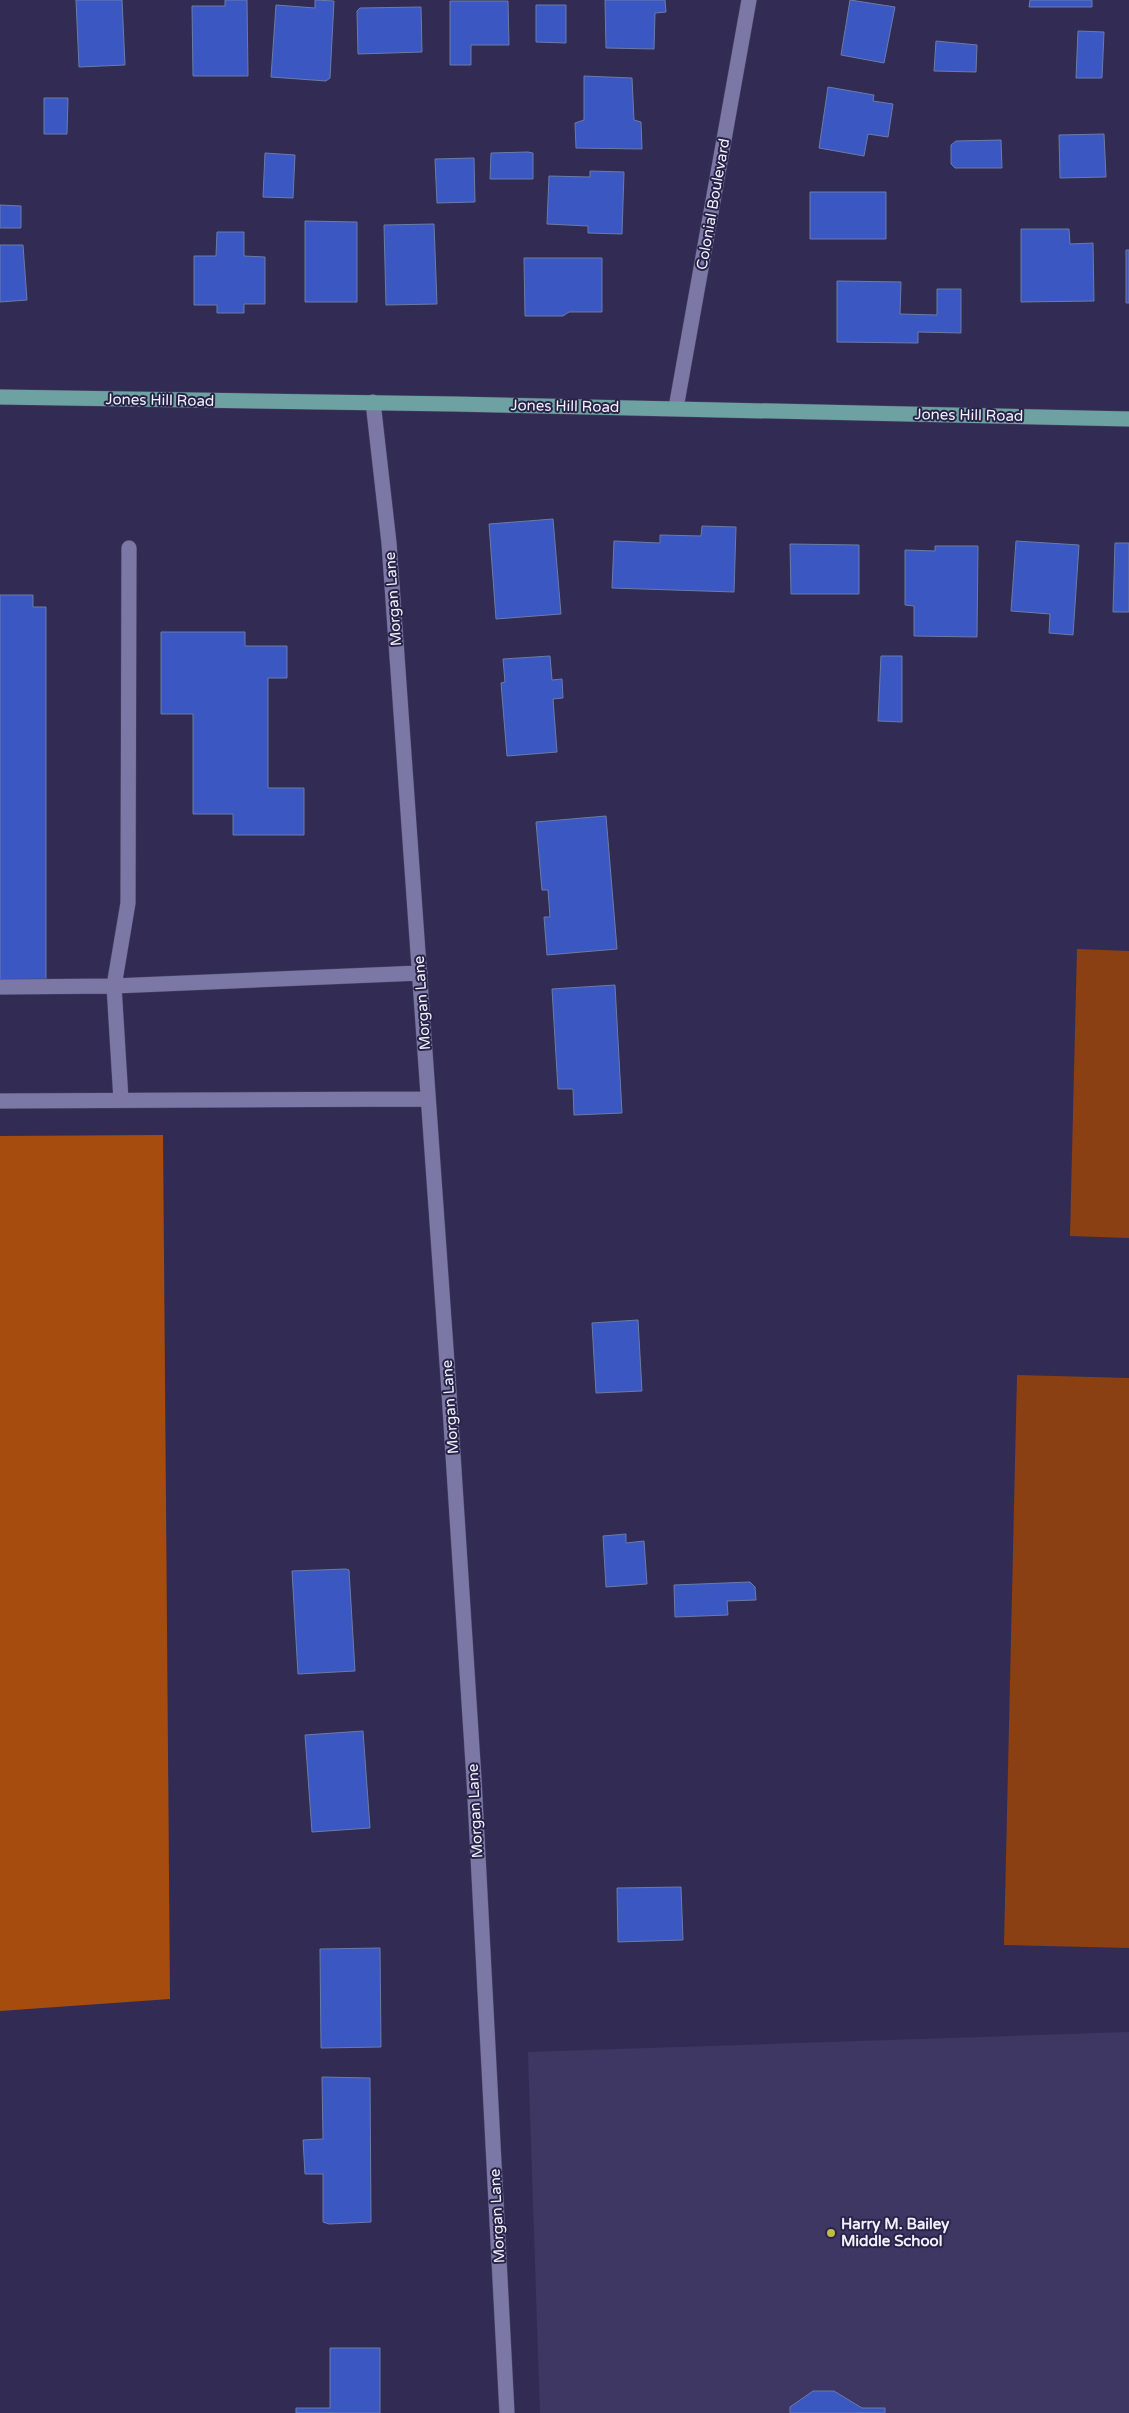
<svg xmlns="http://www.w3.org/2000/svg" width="1129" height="2413" viewBox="0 0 1129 2413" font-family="'Varela Round',sans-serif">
<rect width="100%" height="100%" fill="#322c54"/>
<!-- built -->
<path fill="#3e3764" d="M1129,2032V2413H540L528,2052Z"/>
<!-- green -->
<path fill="#8a4012" d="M1077,949L1129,951V1238L1070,1236Z
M1017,1375L1129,1378V1948L1004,1945Z"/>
<!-- forest -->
<path fill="#a64c0f" d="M163,1135L170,1999L0,2011V1136Z"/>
<!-- building -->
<path fill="#3b58c2" stroke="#6b7ba6" d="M76,0H122L125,65L79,67Z
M225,0H247L248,76H193L192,6H225Z
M315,0L334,1L330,78L326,81L271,77L276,5L315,8Z
M605,0H665L666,12L655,13L654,49L606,48Z
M850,0L895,7L884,63L841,55Z
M1030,0H1092V7H1029Z
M450,1H508L509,45H471V65H450Z
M536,5H566V43L536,42Z
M421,7L422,52L358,54L357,11L360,8Z
M1078,31L1104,32L1102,78H1076Z
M936,41L977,45L976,72L934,71Z
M584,76L632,78L634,120L641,122L642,149L576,148L575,123L584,120Z
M828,87L874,95L873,101L893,104L888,137L868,134L864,156L819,148Z
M44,98H68L67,134H44Z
M1104,134L1106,177L1060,178L1059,135Z
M1001,140L1002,168H955L951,164V145L956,141Z
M528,152L533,153V179H490L491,153Z
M265,153L295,155L293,198L263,197Z
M474,158L475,202L437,203L435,159Z
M590,171L624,172L622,234L588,233V226L547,224L549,176L590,177Z
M810,192H886V239H810Z
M0,205L21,206V228H0Z
M305,221L357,222V302H305Z
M434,224L437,304L386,305L384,225Z
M1021,229H1069L1070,244L1093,243L1094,301L1021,302Z
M217,232H244V256L265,257V304H244V313H217V305H194V256H216Z
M0,245H23L27,300L0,302Z
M1126,250H1129V303H1126Z
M524,258H602V312H569L563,316H525Z
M837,281L901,282L900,314L937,315V289H961V333L918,332V343L837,342Z
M553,519L561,614L496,619L489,524Z
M702,526L736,527L734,592L612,588L614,541L660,543V535L701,536Z
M1016,541L1079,545L1073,635L1049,633L1050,614L1011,611Z
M1115,543H1129V612H1113Z
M790,544L859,545V594H791Z
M935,546H978L977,637L914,636V606L905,605V550L935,551Z
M0,595H33V607H46V983H0Z
M161,632H245V646H287V678H268V788H304V835H233V814H193V714H161Z
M550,656L552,680L562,679L563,698L553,699L557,752L507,756L501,683L505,682L503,659Z
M881,656H902V722L878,721Z
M606,816L617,949L547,955L544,917H550L548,890H542L536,822Z
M615,985L622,1113L574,1115L573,1089H558L552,989Z
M638,1320L642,1391L596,1393L592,1323Z
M626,1534V1543L644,1541L647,1584L606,1587L603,1536Z
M346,1569L349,1570L355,1671L298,1674L292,1571Z
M750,1582L755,1587L756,1600L727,1601L728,1615L675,1617L674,1585Z
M363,1731L370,1828L312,1832L305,1735Z
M681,1887L683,1940L618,1942L617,1888Z
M380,1948L381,2047L321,2048L320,1949Z
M322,2077L370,2078L371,2222L329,2224L323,2222V2174H305L303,2140L323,2139Z
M330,2348H380V2413H296V2408H330Z
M813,2391H834L862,2408H885V2413H790V2407Z"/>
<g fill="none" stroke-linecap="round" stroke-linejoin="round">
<!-- minor casing -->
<g stroke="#494463" stroke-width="16">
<path id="minor" d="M373,402L389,543L448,1377L474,1779L507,2413
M676,408L749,0
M0,987L114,986L128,903L129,548
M121,1100L114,986L420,973
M0,1101L428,1099"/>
</g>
<!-- major casing -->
<g stroke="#494463" stroke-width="16">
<path id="major" d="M0,397L454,404L1129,419"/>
</g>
<!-- minor -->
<use href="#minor" stroke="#7c78a6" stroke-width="15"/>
<!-- major -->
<use href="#major" stroke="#6ea1a1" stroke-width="15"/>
</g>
<!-- markers -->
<circle fill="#c0be40" stroke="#282248" stroke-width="2" cx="831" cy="2233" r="5"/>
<g text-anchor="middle" stroke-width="4" stroke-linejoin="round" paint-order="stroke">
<!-- street labels -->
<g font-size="15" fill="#f1f1fb" stroke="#282248">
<text transform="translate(713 204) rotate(-80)" y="5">Colonial Boulevard</text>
<text transform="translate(160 400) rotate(1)" y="5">Jones Hill Road</text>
<text transform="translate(565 406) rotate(1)" y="5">Jones Hill Road</text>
<text transform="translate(969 415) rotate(1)" y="5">Jones Hill Road</text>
<text transform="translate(393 599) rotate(-94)" y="5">Morgan Lane</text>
<text transform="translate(422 1003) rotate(-94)" y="5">Morgan Lane</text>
<text transform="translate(450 1407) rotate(-94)" y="5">Morgan Lane</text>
<text transform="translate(475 1811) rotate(-93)" y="5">Morgan Lane</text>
<text transform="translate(497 2216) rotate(-93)" y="5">Morgan Lane</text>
</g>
<!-- poi labels -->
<g font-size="15" font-weight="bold" fill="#f1f1fb" stroke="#282248" text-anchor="start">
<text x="841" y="2229">Harry M. Bailey<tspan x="841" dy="17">Middle School</tspan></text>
</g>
</g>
</svg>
